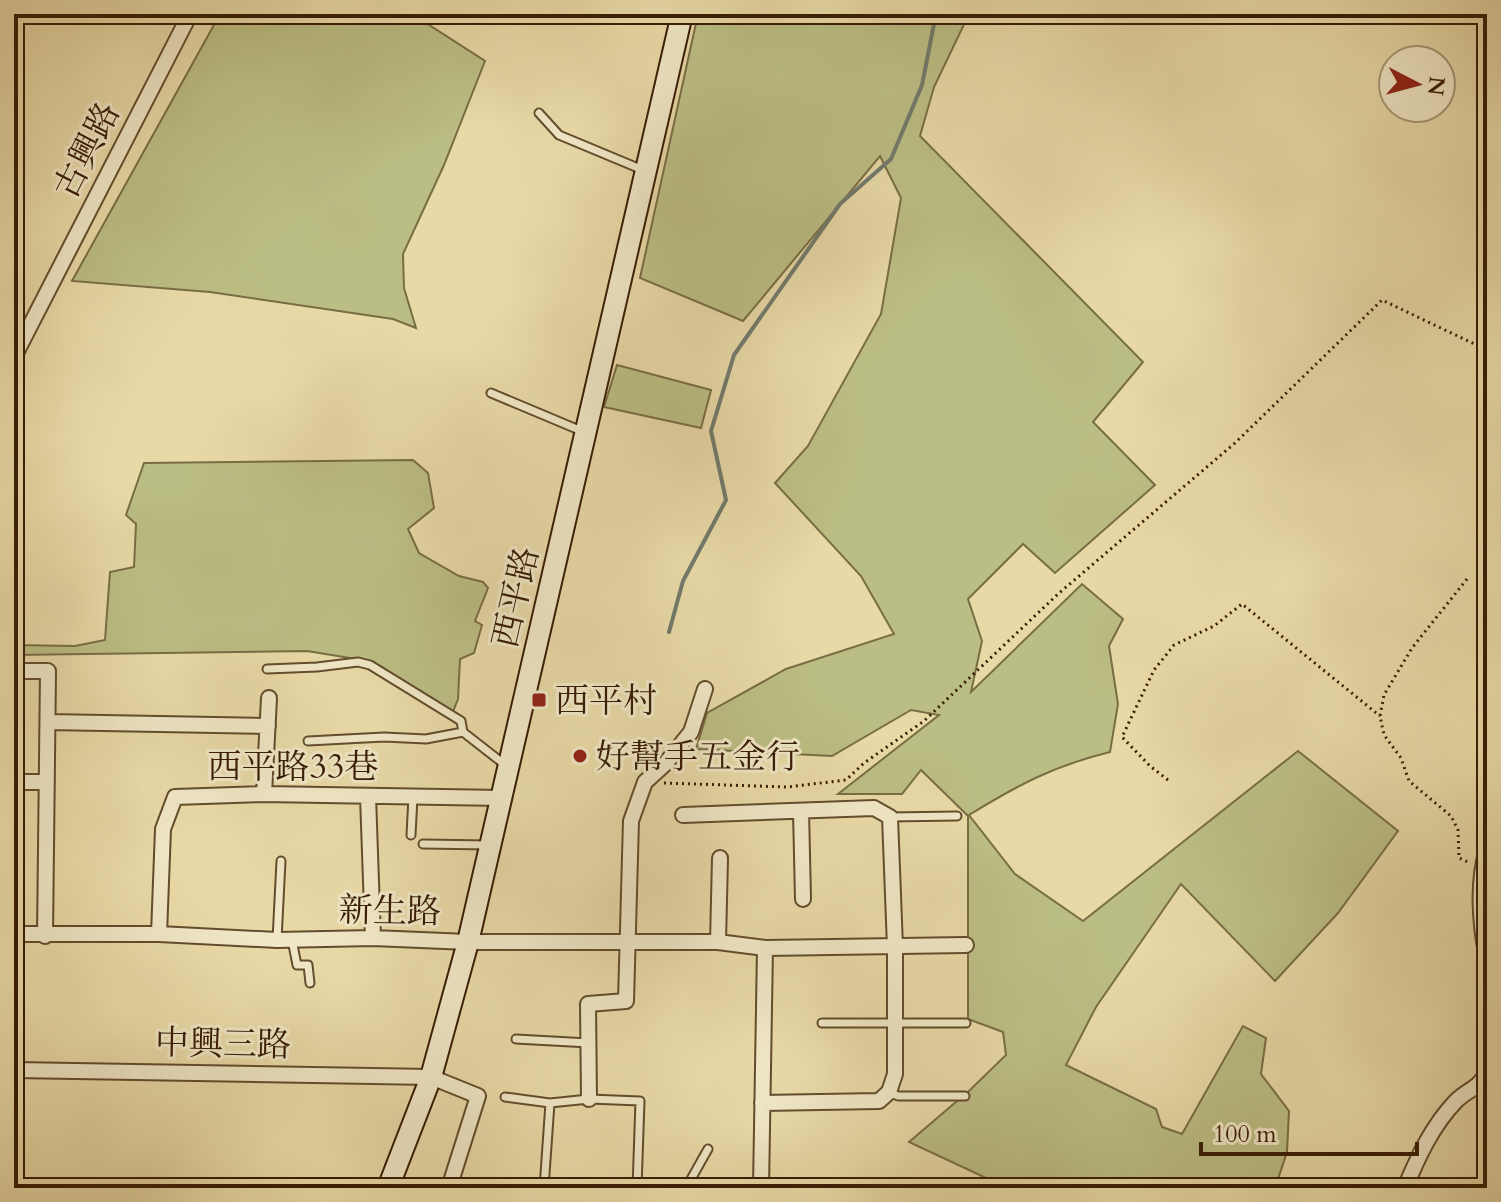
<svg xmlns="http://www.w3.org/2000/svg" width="1501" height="1202" viewBox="0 0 1501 1202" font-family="Cardo,'Noto Serif TC',serif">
<rect width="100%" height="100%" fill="#e8daa7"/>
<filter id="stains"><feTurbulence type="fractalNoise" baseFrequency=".0025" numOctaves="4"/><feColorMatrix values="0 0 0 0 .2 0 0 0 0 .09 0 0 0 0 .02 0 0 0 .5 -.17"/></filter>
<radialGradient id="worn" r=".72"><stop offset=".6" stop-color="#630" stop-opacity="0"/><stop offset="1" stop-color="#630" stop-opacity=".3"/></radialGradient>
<!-- green -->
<path fill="#bbbe84" stroke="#796d44" stroke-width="2" d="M220,14H412L485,61L444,165L403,254L404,288L416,328L393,319L210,292L72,281Z
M698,14H969L934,87L920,136L1143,362L1093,422L1155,485L1055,573L1023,544L968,599L982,641L971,692L1082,584L1123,619L1109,646L1118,704L1110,752C1053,766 1018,785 969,815L1015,874L1083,921L1298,751L1398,831L1338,913L1275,981L1181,884L1096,1007L1066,1065L1156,1109L1162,1127L1182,1134L1243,1026L1266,1038L1261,1074L1289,1111L1287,1152L1275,1188H998L999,1184L909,1142L970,1090L1006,1055L1003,1032L968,1019V816L921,770L902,794H838L939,715L911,710L832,756L696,749L707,713L786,669L894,634L861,576L775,483L808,446L881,314L901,198L880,156L743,321L640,278Z
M617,365L711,390L701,428L604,407Z
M413,460L428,473L434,508L408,529L419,553L459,576L483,582L488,588L475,621L482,625L474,653L460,659L458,699L450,719L388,674L350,658L307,651L14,655V645L75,646L105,640L110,572L134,567L136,524L126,515L144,463Z"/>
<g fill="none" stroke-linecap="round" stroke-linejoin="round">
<!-- stream -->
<path stroke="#727a6c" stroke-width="4" d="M669,632L683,581L726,500L711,431L734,355L840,204L891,159L922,85L936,14
M1485,845L1487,824"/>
<!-- service casing -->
<g stroke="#634c2d" stroke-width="11">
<path id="service" d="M539,113L559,135L643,170
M491,393L584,432
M267,669L317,667L358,662L370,665L461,721L463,732
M308,741L384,737L426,739L463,732L504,764
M890,817L957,816
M411,835L413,797
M423,844L489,845
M277,940L281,861
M292,940L297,965H308L310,983
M822,1023H966
M516,1039L589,1043
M889,1092L898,1096H965
M505,1097L550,1103L589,1099L640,1101L637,1188
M544,1188L550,1103
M686,1188L708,1149"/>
</g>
<!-- minor casing -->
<g stroke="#634c2d" stroke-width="18">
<path id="minor" d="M14,357L190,14
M14,671H48L45,936
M48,722L268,726
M14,782H47
M264,794L269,698
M368,796L373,938
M801,811L803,899
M683,815L874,808L890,817L895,947V1074L889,1092L879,1101L762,1103
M1487,850C1477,882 1480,924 1487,958
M14,934H159L277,940L373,938L468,942H718L765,948L966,945
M159,934L163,829L175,797L264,794L502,798
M718,942L720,858
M14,1070L431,1077L478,1096L449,1188
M589,1099L588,1004L626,1001L631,821L645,782L666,763L691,732L705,689
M761,1188L765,948
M1405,1188C1418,1157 1432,1126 1456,1101C1468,1089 1479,1089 1487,1072"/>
</g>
<!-- secondary casing -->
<g stroke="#371c04" stroke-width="24">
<path id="secondary" d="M388,1188L431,1077L468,942L682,14"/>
</g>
<!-- path -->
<path stroke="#371c04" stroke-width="3" stroke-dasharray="2 4" stroke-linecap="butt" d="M1467,579L1412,648L1384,695L1380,716L1384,735L1401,758L1409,781L1451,816L1458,830L1459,858L1470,863
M1168,780L1150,766L1122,737L1154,670L1174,645L1214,626L1242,604L1380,716
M664,783L787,787L846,780L864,763L924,721L1058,594L1235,443L1382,300L1487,350"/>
<!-- service -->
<use href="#service" stroke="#f0e7c6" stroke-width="7"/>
<!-- minor -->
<use href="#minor" stroke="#f0e7c6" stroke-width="14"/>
<!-- secondary -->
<use href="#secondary" stroke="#f0e7c6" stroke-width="20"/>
</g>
<!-- markers -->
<g fill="#8f2418" stroke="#f0e7c6" stroke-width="3">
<rect x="531" y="692" width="16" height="16" rx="4"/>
<circle cx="580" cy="756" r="8"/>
</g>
<g text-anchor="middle" stroke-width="6" stroke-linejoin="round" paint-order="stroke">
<!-- street labels -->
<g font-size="34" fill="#371c04" stroke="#f0e7c6">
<text transform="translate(86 150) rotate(-63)" y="12">古興路</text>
<text transform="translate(515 597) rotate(-77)" y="12">西平路</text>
<text x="293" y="778">西平路33巷</text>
<text transform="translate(390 910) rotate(1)" y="12">新生路</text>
<text transform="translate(223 1043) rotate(1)" y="12">中興三路</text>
</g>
<!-- poi labels -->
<g font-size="34" fill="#371c04" stroke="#f0e7c6" text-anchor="start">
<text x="555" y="712">西平村</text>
<text x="596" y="768">好幫手五金行</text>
</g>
</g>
<!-- margin -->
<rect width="1501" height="1202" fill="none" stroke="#e8daa7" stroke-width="48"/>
<rect x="16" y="16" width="1469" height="1170" fill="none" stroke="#371c04" stroke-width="4"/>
<rect x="24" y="24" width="1453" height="1154" fill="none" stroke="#371c04" stroke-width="2"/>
<!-- north arrow -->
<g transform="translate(1417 84) rotate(96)"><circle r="38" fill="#f0e7c6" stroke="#a69678" stroke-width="2"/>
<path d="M0-6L14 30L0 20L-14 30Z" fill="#8f2418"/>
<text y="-12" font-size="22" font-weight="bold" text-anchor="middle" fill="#371c04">N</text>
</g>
<!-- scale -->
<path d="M1201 1142v12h216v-12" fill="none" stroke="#371c04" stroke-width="4"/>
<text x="1213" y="1142" font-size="24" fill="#371c04" stroke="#f0e7c6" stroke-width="6" paint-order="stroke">100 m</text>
<rect width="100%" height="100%" filter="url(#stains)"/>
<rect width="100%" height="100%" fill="url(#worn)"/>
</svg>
